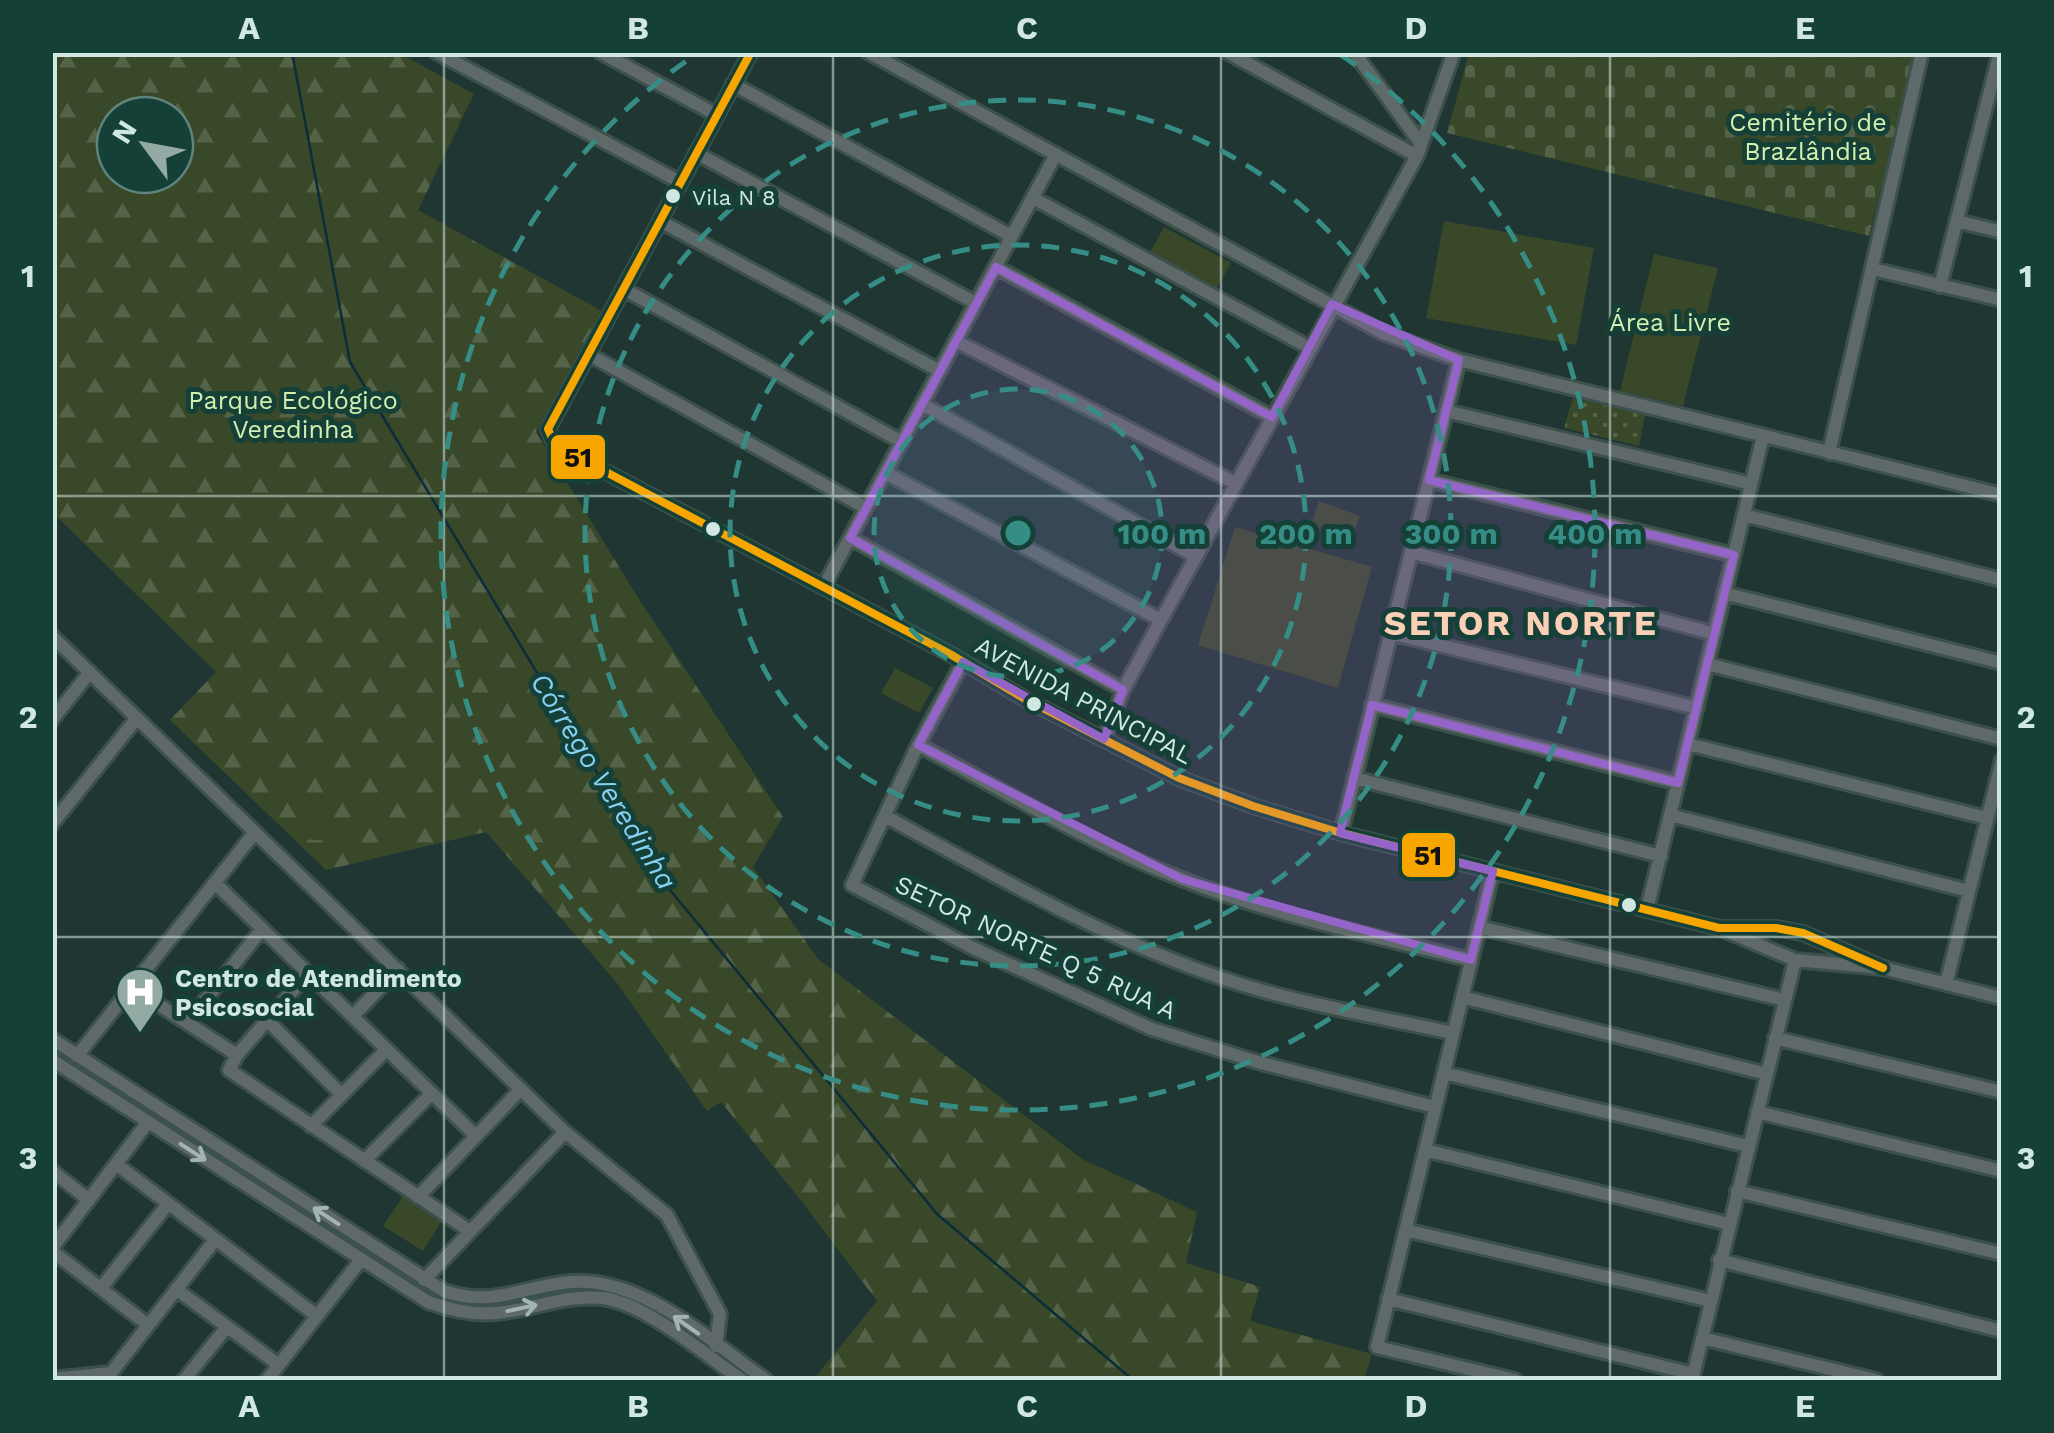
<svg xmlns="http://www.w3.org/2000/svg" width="2054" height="1433" viewBox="0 0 2054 1433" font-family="'Work Sans',sans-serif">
<defs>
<pattern id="grass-dots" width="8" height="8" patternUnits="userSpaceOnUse" patternTransform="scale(2.5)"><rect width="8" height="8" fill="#384829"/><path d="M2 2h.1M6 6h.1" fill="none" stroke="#546248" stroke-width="1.8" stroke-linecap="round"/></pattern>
<pattern id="forest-firs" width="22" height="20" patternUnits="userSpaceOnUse" patternTransform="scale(2.5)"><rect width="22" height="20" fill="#384829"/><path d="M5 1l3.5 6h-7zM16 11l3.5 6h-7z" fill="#546248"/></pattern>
<pattern id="cemetery-stones" width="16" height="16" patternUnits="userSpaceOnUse" patternTransform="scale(2.5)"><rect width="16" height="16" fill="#384829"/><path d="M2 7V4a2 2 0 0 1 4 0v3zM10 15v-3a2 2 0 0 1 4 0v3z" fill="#546248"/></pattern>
</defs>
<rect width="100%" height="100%" fill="#1f3632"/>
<!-- grass -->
<path fill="url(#grass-dots)" d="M1573,398L1645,415L1639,446L1564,428Z"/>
<!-- forest -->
<path fill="url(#forest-firs)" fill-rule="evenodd" d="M52,53H399L474,94L418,210L602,311L536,432L637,596L783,817L753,867L818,959L1082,1159L1197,1212L1186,1263L1260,1287L1250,1321L1372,1354L1364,1380H813L877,1301L799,1198L721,1102L707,1111L617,983L486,832L326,870L170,720L216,672L53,513ZM115,115H175V175H115Z"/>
<!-- cemetery -->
<path fill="url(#cemetery-stones)" d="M1469,53V52L1915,53L1869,236L1447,133Z"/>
<!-- park -->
<path fill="#384829" d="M1444,221L1594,248L1576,345L1426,318Z
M1164,227L1231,263L1213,294L1147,257Z
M1654,254L1718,268L1683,406L1620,391Z
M1319,501L1360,516L1351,541L1311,525Z
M1235,527L1372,567L1338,688L1198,645Z
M895,668L933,688L919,713L881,693Z
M306,817L335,819L333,841L303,839Z
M403,1196L442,1221L423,1251L383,1226Z"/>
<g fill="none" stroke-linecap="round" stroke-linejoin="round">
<!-- stream -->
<path stroke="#0b2d39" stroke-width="2.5" d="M292,52L350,362L661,879L937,1214L1133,1380"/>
<!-- minor casing -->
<g stroke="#3d514c" stroke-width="18">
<path id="minor" d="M436,52L680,182
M600,52L717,115
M751,52L548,429L555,445L950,654L1025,699L1179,778L1253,806L1341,833L1719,928H1776L1803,933L1883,968
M868,52L1383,333L1459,360L2002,495
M1227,52L1417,156
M1354,52L1421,144L1419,149
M733,84L1011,236
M696,153L976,303
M1033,198L1308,347
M660,221L940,371
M1957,221L2002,232
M996,267L1272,417
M1873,269L2002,300
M1940,286L2000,52
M624,289L902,442
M956,341L1235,483
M588,354L866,508
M922,404L1195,556
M1446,411L1751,484
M1829,453L1922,52
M886,473L1161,620
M1429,480L1734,555
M1744,515L2002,580
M850,538L1123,690
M1411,552L1715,634
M824,586L1056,154
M1724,593L2002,663
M1390,633L1697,708
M52,636L565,1132L667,1215L720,1314L716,1346
M963,662L918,745L852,885L971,947L1152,1029L1261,1063L1435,1107
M1707,664L2002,739
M1372,705L1678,783
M52,720L90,672
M1104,739L1123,690L1161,620L1417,156L1454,52
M1688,744L1987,818
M918,745C1005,791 1092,845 1184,880C1277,916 1374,936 1471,960
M1354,778L1661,856
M1670,815L1969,891
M887,817C1006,882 1128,952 1260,990C1323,1008 1389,1019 1453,1033
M52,824L137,718
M1341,833L1459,360
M1493,871L1377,1347L1515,1380
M215,883L476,1136
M1647,909L1763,436
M1479,927L1785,1000
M1726,931L1795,960L1883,968L2002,998
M308,973L237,1055L229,1070L470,1231
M1946,984L2002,760
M133,988L237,1055
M1462,997L1767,1074
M353,1016L398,969
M267,1020L342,1095
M187,1023L262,929
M1775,1038L2002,1092
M52,1039L444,1291C492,1308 524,1286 571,1282C642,1276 711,1342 766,1380
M77,1056L255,832
M52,1060L428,1302C450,1310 472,1315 496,1313C533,1310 565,1294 603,1298C647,1304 705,1355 742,1380
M1444,1073L1748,1146
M1757,1112L2002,1171
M311,1126L387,1049
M1425,1150L1729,1224
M364,1161L432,1093
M116,1164L317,1316
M52,1171L89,1200
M1737,1191L2002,1254
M418,1197L521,1089
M1405,1230L1711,1301
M52,1248L148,1122
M52,1251L148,1325
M1719,1260L2002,1331
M424,1280L565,1132
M101,1288L168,1204
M176,1289L279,1365
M1388,1299L1693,1374
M1702,1338L1876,1380
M111,1373L215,1240
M52,1379L111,1373
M184,1380L227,1327
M267,1380L360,1261
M1692,1380L1795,960"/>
</g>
<!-- minor -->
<use href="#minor" stroke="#5f6969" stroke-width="12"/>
<!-- bus-1 casing -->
<g stroke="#154038" stroke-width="15">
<path id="bus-1" d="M751,52L548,429L555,445L950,654L1025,699L1179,778L1253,806L1341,833L1719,928H1776L1803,933L1883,968"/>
</g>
<!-- bus-1 -->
<use href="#bus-1" stroke="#f7a600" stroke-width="8"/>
</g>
<!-- one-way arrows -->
<defs><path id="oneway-shaft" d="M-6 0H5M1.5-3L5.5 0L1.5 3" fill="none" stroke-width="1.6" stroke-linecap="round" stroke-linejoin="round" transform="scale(2.5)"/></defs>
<g stroke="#a3b5b1">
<use href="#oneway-shaft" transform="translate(193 1152) rotate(33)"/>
<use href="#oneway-shaft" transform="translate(326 1216) rotate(-147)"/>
<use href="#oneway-shaft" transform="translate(522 1308) rotate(-12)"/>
<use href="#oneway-shaft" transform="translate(686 1325) rotate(-145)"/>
</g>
<!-- marked area -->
<path fill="#9564c9" fill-opacity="0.2" stroke="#9564c9" stroke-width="8" stroke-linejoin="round" d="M996,267L1272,417L1332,304L1459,360L1429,480L1734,555L1678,783L1372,705L1340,833L1493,871L1471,960L1182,879L918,745L963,662L1104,739L1123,690L850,538Z"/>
<!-- grid -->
<path fill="none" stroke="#d1e7e1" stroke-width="2.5" stroke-opacity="0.55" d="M444,52V1380M833,52V1380M1221,52V1380M1610,52V1380M52,496H2002M52,937H2002"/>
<!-- distance rings -->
<circle cx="1018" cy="533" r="144" fill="#368d85" fill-opacity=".12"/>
<g fill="none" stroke="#368d85" stroke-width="5" stroke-dasharray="18 12">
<circle cx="1018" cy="533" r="144"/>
<circle cx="1018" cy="533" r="288"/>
<circle cx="1018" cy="533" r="433"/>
<path d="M1341 55A577 577 0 1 1 695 55"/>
</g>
<!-- icons -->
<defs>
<g id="hospital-pin" transform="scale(2.5)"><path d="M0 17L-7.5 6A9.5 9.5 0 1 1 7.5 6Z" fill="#93a9a4" stroke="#154038"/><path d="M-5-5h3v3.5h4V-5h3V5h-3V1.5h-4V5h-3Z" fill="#fff"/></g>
</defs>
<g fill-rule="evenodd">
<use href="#hospital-pin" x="140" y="992"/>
</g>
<!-- markers -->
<g fill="#d1e7e1" stroke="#154038" stroke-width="4">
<circle cx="673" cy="196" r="9"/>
<circle cx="713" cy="529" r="9"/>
<circle cx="1034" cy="704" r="9"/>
<circle cx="1629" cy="905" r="9"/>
</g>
<g text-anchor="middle" stroke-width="10" stroke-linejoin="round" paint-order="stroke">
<!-- bus labels -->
<g font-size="22" fill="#d1e7e1" stroke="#154038" text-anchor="start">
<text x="692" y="205">Vila N 8</text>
</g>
<!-- park labels -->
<g font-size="25" fill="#d3efb0" stroke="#154038">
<text x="1808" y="131">Cemitério de<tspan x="1808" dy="29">Brazlândia</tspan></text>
<text x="1670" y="331">Área Livre</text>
<text x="293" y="409">Parque Ecológico<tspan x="293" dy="29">Veredinha</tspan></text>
</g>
<!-- street labels -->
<g font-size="25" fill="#d1e7e1" stroke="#154038">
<text transform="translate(1084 700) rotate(28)" y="9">AVENIDA PRINCIPAL</text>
<text transform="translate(1036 947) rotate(25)" y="9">SETOR NORTE Q 5 RUA A</text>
</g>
<!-- poi labels -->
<g font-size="25" font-weight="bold" fill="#d1e7e1" stroke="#154038" text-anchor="start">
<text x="175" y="987">Centro de Atendimento<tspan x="175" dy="29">Psicosocial</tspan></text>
</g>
<!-- water labels -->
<g font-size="28" font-style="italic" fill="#86d0f2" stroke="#154038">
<text transform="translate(604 781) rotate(58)" y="10">Córrego Veredinha</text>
</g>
<!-- district labels -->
<g font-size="35" font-weight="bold" letter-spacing="2.5" fill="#facfb5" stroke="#154038">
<text x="1521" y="635">SETOR NORTE</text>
</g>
</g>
<circle cx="1018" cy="533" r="15" fill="#368d85" stroke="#154038" stroke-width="5"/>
<g font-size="30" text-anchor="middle" font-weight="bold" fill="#368d85" stroke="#154038" stroke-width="10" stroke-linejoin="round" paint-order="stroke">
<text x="1162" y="544">100 m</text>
<text x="1306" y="544">200 m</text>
<text x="1451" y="544">300 m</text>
<text x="1595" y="544">400 m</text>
</g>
<g stroke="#154038" stroke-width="4">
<rect x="549" y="433" width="58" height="48" rx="10" fill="#f7a600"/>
<rect x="1400" y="831" width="57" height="48" rx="10" fill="#f7a600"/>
</g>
<g font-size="28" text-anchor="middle" font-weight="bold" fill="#111">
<text x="578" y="467">51</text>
<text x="1428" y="865">51</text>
</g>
<!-- border -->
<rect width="2054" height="1433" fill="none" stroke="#154038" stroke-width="110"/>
<!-- north arrow -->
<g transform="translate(145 145) rotate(302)"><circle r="48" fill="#154038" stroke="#60837c" stroke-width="2.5"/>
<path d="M0-8L18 38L0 25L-18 38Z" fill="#93a9a4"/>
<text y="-15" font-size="28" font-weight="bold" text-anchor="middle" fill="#d1e7e1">N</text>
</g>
<rect x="55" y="55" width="1944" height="1323" fill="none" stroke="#d1e7e1" stroke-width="4"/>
<g font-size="32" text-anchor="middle" font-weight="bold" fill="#d1e7e1">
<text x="249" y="39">A</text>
<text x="638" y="39">B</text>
<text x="1027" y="39">C</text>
<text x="1416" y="39">D</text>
<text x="1805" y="39">E</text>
<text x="28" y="287">1</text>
<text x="2026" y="287">1</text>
<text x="28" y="728">2</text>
<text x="2026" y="728">2</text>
<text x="28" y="1169">3</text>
<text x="2026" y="1169">3</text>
<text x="249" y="1417">A</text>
<text x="638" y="1417">B</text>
<text x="1027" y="1417">C</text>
<text x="1416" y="1417">D</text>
<text x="1805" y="1417">E</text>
</g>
</svg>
